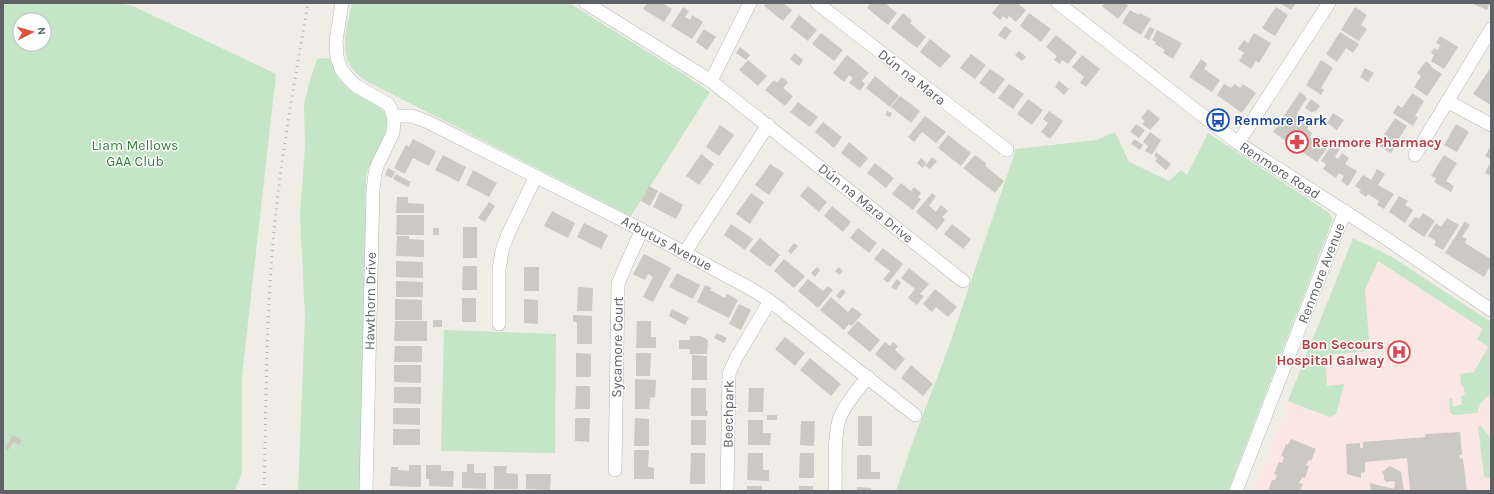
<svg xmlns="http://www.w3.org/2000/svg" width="1494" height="494" viewBox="0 0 1494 494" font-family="Karla,sans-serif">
<rect width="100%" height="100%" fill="#efede6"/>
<!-- medical -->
<path fill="#fae7e4" d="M1353,238L1392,257L1491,322V491H1253Z"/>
<!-- green -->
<path fill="#c4e5c6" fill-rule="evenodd" d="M3,3H120L135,7L276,74L242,376V472L235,491H3ZM20,20H44V44H20Z
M352,3H569L685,75L710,92L631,216L368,82C361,77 354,72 350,65C340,49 348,20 352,3Z
M330,58C334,70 338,81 348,89C364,102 395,105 387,132C383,147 370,159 366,176L360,491H298L305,318L300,214L305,147L304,105L309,84L317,59Z
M1115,132L1129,162L1169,181L1181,170L1187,175L1208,133L1328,212L1333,219L1228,491H896L917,430L947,352L1015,152V149L1097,140Z
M1353,238L1392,257L1491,322V394L1481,402L1477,413L1453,415L1450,412L1449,399L1452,398L1453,407L1462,404L1461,396L1465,395L1463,386L1461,385L1460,374L1474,372L1488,347L1477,339L1483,329L1378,261L1365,290L1370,351L1325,355L1327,386L1344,384L1336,414L1330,417L1288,401Z
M444,330L556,334L555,453L441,451Z
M1478,426H1481L1491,439V478L1484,477Z"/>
<!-- building -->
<path fill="#cbc9c2" d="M647,3H662L672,9L664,22L643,9Z
M766,3H783L792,10L783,21L764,6Z
M871,3H888L887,5L897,13L888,25L867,8Z
M1000,3H1017L1026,10L1016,22L1009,16L1007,19L1003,16L1000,20L992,13Z
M1105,3H1125L1128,6L1118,19L1102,6Z
M1280,3H1296L1291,10Z
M1471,3H1490L1487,10Z
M683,7L689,11L685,17L690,20L692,15L703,22L692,39L671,26Z
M1276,7L1288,15L1275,36L1262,28Z
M1355,7L1367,15L1361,25L1367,29L1359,41L1341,30Z
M1130,10L1139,15L1140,13L1151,19L1141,35L1122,23Z
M903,13L912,21L910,23L926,37L917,48L891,28Z
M1029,13L1051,29L1041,42L1020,26Z
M799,15L817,30L808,41L790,27Z
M1005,26L1012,31L1005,40L998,35Z
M1150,27L1155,29L1149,40L1144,37Z
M704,29L716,37L707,50L696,42Z
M1157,30L1182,43L1173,59L1163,53L1165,50L1155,44L1156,42L1152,40Z
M1340,32L1359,44L1353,53L1346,48L1337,62L1326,54Z
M821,33L843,50L834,61L812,44Z
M1254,33L1271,43L1259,63L1256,61L1251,69L1239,61L1244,53L1238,49L1244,40L1248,43Z
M1056,35L1077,52L1068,64L1062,60L1060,64L1054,60L1057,56L1046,47Z
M1440,36L1458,47L1444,69L1431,61L1434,55L1431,53L1434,48L1438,50L1440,45L1436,43Z
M930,39L951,56L940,68L920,52Z
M740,47L750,55L746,60L736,53Z
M1019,51L1026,57L1022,61L1015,55Z
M795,53L803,60L799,66L790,59Z
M971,54L986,65L975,79L960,68Z
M847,55L869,73L862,81L865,84L860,91L849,83L853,78L849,75L844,82L833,73Z
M1082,55L1100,69L1086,87L1080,83L1084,77L1072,67Z
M1201,59L1207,64L1204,69L1220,80L1212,92L1189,77Z
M748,60L767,76L758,86L739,70Z
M1321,60L1333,68L1321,88L1324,90L1321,95L1306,85Z
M1426,61L1431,65L1430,66L1442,74L1427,96L1414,87L1421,76L1417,73Z
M1491,67V105L1473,94Z
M1365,68L1374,73L1368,82L1360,77Z
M990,69L1005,79L994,94L979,83Z
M875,76L899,96L890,107L866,88Z
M782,77L788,82L783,88L793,96L785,106L765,90L774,80L777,83Z
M1059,81L1069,89L1064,95L1055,87Z
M1009,84L1024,94L1013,109L998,98Z
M1224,84L1231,88L1235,84L1240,88L1243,84L1256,93L1242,113L1217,95Z
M1300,92L1307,98L1297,113L1304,118L1302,121L1309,126L1307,129L1312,133L1310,137L1315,141L1319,136L1330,144L1317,162L1273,132Z
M1412,93L1424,101L1415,116L1418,117L1413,126L1393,113L1398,105L1402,108Z
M900,96L920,111L911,123L891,107Z
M1028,99L1043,110L1032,125L1017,114Z
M1311,99L1320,106L1316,111L1311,112L1305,108Z
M798,102L818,117L810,127L790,112Z
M1148,109L1160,119L1150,130L1142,124L1145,121L1141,118Z
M887,111L892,113L890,117L885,115Z
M1049,111L1063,121L1050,139L1041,132L1048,123L1043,119Z
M1333,113L1344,120L1337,130L1327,123Z
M925,116L946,132L936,143L922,132L914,142L908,137Z
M1395,118L1407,126L1394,146L1382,138Z
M823,122L842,137L834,148L815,132Z
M1136,124L1145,130L1139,138L1130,132Z
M1456,124L1469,132L1457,152L1444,145Z
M720,125L734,135L719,156L706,147Z
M1150,132L1161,140L1152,155L1145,151L1148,146L1143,142Z
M948,135L971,153L961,166L938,148Z
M1376,137L1381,140L1378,145L1373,142Z
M413,139L436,151L429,166L413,158L405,174L394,168L406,145L409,147Z
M1134,139L1143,145L1140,150L1131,144Z
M1334,141L1342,145L1335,157L1338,159L1342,153L1349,158L1345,164L1357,171L1348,186L1341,181L1344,176L1339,173L1336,178L1323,169L1326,164L1321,161Z
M1383,141L1394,148L1391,153L1379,146Z
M849,142L868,158L860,168L841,153Z
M1490,147L1491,148V156L1490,159L1485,156Z
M1156,152L1171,164L1166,170L1155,161L1157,159L1154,156Z
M701,154L714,164L699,185L686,176Z
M443,155L466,167L459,182L435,170Z
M975,155L986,163L985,166L1004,181L995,193L963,168Z
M1444,155L1457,163L1446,181L1454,186L1451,192L1434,182L1436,178L1431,176Z
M932,157L937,161L930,169L925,166Z
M921,158L926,163L923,168L917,163Z
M1491,161V176L1485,173Z
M875,163L894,178L886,188L867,173Z
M770,164L784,173L769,195L755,185Z
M388,168L395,172L392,178L385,175Z
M1377,169L1385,174L1378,185L1394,194L1384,209L1377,205L1379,201L1368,194L1366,197L1359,192L1361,190L1355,186L1363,175L1371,180Z
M473,170L497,183L489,197L466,185Z
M396,174L411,182L408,187L393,179Z
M901,183L911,191L914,187L921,193L918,197L921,199L913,210L892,194Z
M649,186L658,191L650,206L641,201Z
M808,186L827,202L819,212L800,196Z
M660,192L683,205L676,219L653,207Z
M751,193L764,202L750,224L736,214Z
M932,193L936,196L929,206L936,212L941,205L948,211L942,217L945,220L937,230L916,212Z
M1399,196L1408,201L1405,205L1413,210L1405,223L1389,212Z
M397,197H408V203L424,204V213H396Z
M489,202L495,206L485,222L478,218Z
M832,206L851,222L843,232L824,216Z
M552,211L575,223L568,238L544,226Z
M1423,213L1435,221L1424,237L1408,226L1415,217L1419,219Z
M397,215H424V235H396Z
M1447,218L1459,225L1443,250L1434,245L1436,241L1428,236L1436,223L1441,227Z
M1465,221L1470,225L1462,237L1467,239L1465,243L1491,259V265L1484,277L1445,253Z
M584,223L608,235L601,249L577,237Z
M731,224L753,239L745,250L724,235Z
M952,224L971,239L963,249L944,234Z
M463,227H477V258H463Z
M433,228H439V235H433Z
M858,228L877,243L869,253L850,238Z
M397,236H409V239L424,240V257L396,256Z
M760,238L780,255L770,267L749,251Z
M794,243L798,246L791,254L788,251Z
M883,248L903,264L888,283L883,279L890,271L874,259Z
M644,254L671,268L653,302L643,297L653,277L648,274L645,280L633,274Z
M784,259L805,276L794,288L774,271Z
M396,261L423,262V278L396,277Z
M463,266H477V290H462Z
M524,267H539V291H524Z
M817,267L820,270L815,277L811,273Z
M839,267L843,271L839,275L835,271Z
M909,268L929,284L920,294L924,296L917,305L908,298L915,289L901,278Z
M677,273L700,285L693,299L669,287Z
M808,279L823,291L828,286L833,290L818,308L798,291Z
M897,279L901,283L896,290L891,287Z
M396,281L423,282V297H396Z
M705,285L712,288L710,290L725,298L727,294L738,300L729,318L697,302Z
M578,287L593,288L592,311H577Z
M842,289L846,292L840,299L836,296Z
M935,289L957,307L948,317L936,307L932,312L923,304Z
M831,297L848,312L852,307L862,314L852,326L849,324L844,330L820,310Z
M462,298H476V322H462Z
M395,299L422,300V320H395Z
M524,299L538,300V324L524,323Z
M739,304L751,310L741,330L729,324Z
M672,309L689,318L685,325L669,316Z
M573,315L592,316V344H577V322H573Z
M433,320H442V327H433Z
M395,321H427V341H394Z
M637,321H651V337H656V348H636Z
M858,321L880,340L870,352L847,333Z
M717,333L727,338L724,343L714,338Z
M690,336H701L708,340L707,354H690V349H679V340H690Z
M785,337L805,353L795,366L775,349Z
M885,342L890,346L893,342L898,346L895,350L905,359L895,371L875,354Z
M395,346H422V362H394Z
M576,353L591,354V377H576Z
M636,353H651L650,376H636Z
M692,355L707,356V380H692Z
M810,358L841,384L831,396L800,370Z
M394,365H421V383L394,382Z
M911,365L933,384L923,396L901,378Z
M635,379L656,380L655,398L650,397L649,409H635Z
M576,386H590V409H575Z
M394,387H421V404L394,403Z
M691,388H706V411H708L707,416H691Z
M749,388H764L763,412H748Z
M393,408H420V425L393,424Z
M767,415H777V420H767Z
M858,416H872V446H858Z
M575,418H590L589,442L575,441Z
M635,418L649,419V446H634Z
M691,420H706V445H691Z
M748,420H763V433H771L770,445H748Z
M801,421H815L814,446L800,445Z
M393,429H420V445H393Z
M1460,432L1462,455H1460V458L1463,459L1467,491H1410L1407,458L1365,462V472L1361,473V478L1347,474L1346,444L1360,443V448H1363V442L1426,437L1425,434Z
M13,435L22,440L19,445L14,442L8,450L5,448Z
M1291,439L1316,449L1311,461L1309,460L1306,465L1309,466L1305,478L1302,477L1299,483L1303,484L1300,491H1268L1272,480H1275L1277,475L1274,474L1279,462L1282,463L1284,457L1281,456L1286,444L1288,445Z
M634,450H649L648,467L654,468V479H634Z
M691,453H705V484H690Z
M748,453H763V470H769V481L747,480Z
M800,453H814V478H799Z
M857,455H871V472H880V479H857Z
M467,464H474V473H486V489L462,488V472H467Z
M409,465H421V487L390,486L391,467H398V470L409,471Z
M426,465H441V471H454L453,487L429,486V479H426Z
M494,466H507L506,473L518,474V489H494Z
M1390,466L1401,472L1404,491H1371L1370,483L1394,489L1395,482L1393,481L1386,482L1384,479V475L1382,472Z
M526,474H551L550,490L526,489Z
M747,486H762V491H747Z
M799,486H813V491H799Z
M857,487L871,488V491H857Z"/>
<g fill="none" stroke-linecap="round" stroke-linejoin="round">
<!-- street casing -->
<g stroke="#b3b6ba" stroke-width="14">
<path id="street" d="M342,3L336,41L337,57L341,69L348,78L356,86L388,104L391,109L394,120L393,133L377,166L375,174L373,190L366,491
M586,3L711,81L963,281
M817,3L1007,150
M1058,3L1238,143L1381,235L1491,310
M711,81L750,3
M1447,101L1491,125
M393,116H412L428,122L642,230L753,290L770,301L915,415
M1238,143L1329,3
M1415,155L1491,29
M685,252L768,125
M499,324V270L502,251L508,234L536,176
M615,470L618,284L628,260L642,230
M727,491L729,374L736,358L770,301
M835,491C836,470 833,436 840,417C846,403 858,389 868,377
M1236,491L1345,211"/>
</g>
<!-- street -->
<use href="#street" stroke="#fff" stroke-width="13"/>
<!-- rail -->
<path stroke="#b4b5b5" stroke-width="3" stroke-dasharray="1 5" stroke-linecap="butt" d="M264,491C266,412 266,333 272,255C278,170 294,87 308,3"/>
</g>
<!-- icons -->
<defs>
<g id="bus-ring" transform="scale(1.15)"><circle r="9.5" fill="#fff" stroke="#1a4fb4" stroke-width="1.5"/><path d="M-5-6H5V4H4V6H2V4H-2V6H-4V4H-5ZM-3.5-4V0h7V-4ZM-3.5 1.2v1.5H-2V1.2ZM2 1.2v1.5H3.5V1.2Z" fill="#1a4fb4"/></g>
<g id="pharmacy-ring" transform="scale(1.15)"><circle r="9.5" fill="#fff" stroke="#e0444e" stroke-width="1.5"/><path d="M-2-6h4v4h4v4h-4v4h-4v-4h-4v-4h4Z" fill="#e0444e"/></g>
<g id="hospital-ring" transform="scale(1.15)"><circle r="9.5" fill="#fff" stroke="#e0444e" stroke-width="1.5"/><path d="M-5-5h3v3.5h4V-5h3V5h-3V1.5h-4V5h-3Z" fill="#e0444e"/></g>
</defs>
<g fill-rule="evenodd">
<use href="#bus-ring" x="1218" y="120"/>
<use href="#pharmacy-ring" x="1297" y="142"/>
<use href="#hospital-ring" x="1399" y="352"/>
</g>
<g text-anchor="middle" stroke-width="3" stroke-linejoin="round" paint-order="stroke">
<!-- street labels -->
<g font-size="14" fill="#5e6165" stroke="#fff">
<text transform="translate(912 77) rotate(38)" y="5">Dún na Mara</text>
<text transform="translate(1280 170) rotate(33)" y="5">Renmore Road</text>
<text transform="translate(866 203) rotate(39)" y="5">Dún na Mara Drive</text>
<text transform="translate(667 243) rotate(28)" y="5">Arbutus Avenue</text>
<text transform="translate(1321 273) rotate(-69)" y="5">Renmore Avenue</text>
<text transform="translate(370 301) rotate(-89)" y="5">Hawthorn Drive</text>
<text transform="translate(617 347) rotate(-89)" y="5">Sycamore Court</text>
<text transform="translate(728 414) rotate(-89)" y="5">Beechpark</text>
</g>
<!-- transit labels -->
<g font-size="14" font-weight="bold" fill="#164399" stroke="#fff" text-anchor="start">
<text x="1234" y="125">Renmore Park</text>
</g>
<!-- health labels -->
<g font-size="14" font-weight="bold" fill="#be3a42" stroke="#fff" text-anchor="start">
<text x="1312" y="147">Renmore Pharmacy</text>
<text x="1384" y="349" text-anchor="end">Bon Secours<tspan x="1384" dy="16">Hospital Galway</tspan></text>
</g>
<!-- park labels -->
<g font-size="14" fill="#398140" stroke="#fff">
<text x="135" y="150">Liam Mellows<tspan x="135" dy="16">GAA Club</tspan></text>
</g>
</g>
<!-- border -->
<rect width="1494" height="494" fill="none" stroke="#5e6165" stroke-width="8"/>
<!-- north arrow -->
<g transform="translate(32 32) rotate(84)"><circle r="19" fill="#ffffff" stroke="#bfc0c1"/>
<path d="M0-3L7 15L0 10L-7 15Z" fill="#e0503b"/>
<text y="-6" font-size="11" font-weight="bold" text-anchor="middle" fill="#5e6165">N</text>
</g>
</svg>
